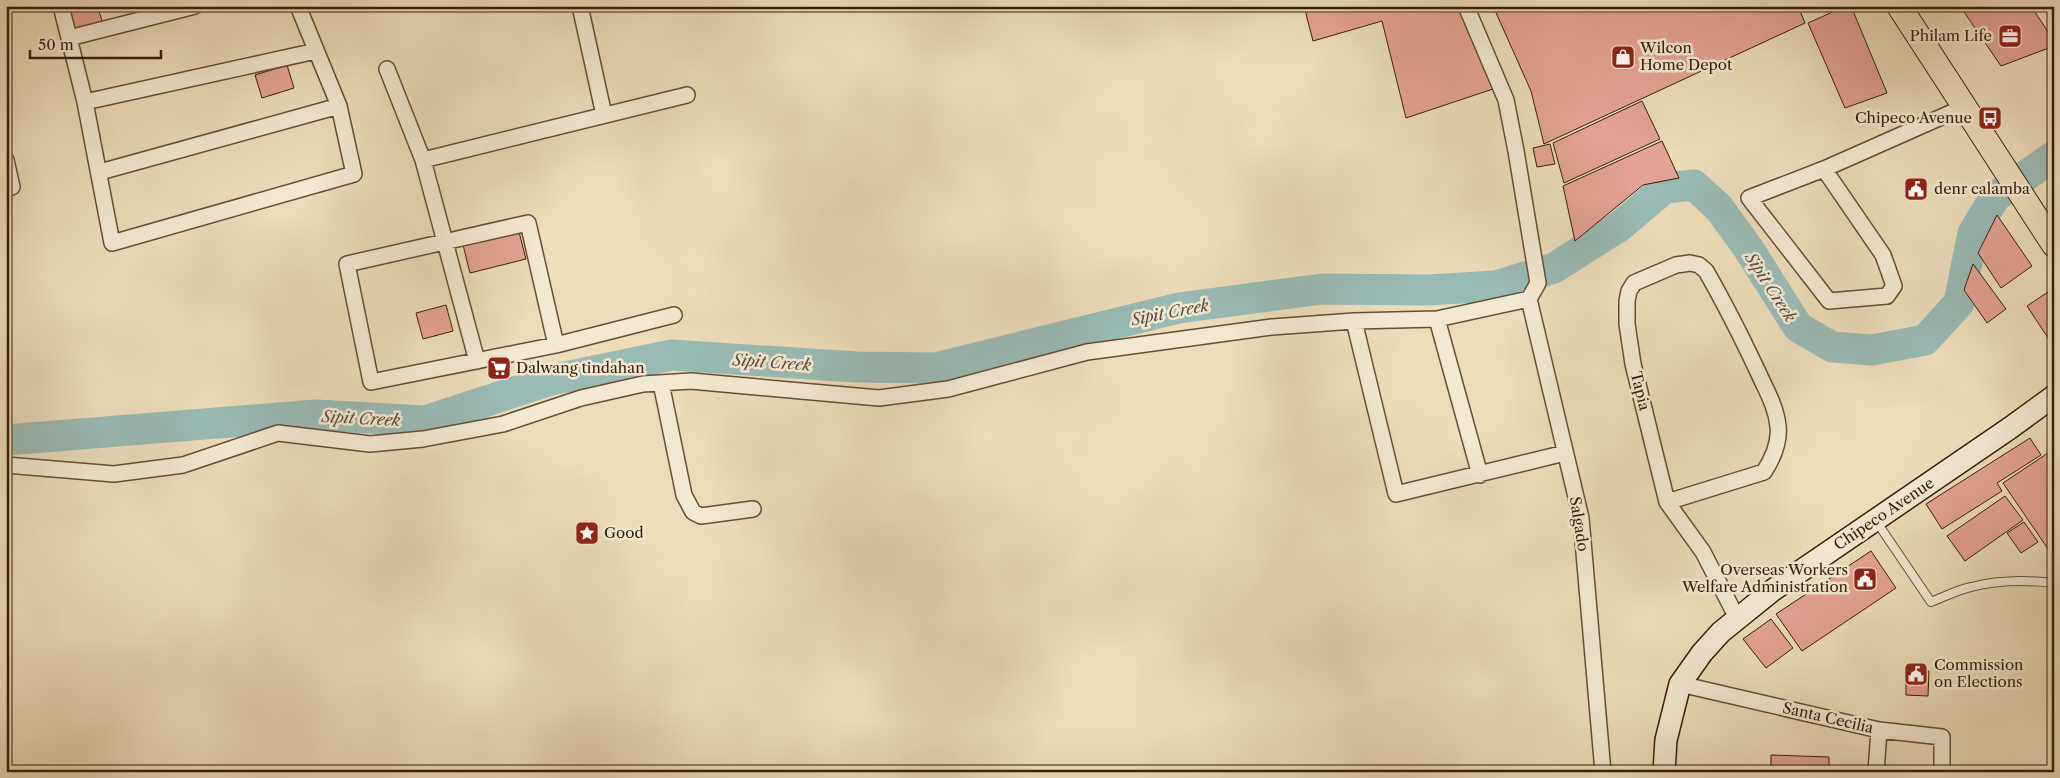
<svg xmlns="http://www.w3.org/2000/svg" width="2060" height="778" viewBox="0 0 2060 778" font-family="'Libre Caslon Text',serif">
<rect width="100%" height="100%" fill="#ecdcb9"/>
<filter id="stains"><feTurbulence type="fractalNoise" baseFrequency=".004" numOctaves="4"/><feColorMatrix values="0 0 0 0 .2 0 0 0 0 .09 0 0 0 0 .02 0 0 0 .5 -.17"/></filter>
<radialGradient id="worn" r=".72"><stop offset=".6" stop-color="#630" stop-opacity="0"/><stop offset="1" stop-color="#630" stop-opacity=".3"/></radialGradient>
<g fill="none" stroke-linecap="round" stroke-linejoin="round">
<!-- river -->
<path stroke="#99bab5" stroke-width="31" d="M6,440L316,415L425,421L551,380L672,355L856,367L935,368L1179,308L1322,289L1428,290L1496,286L1554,268L1620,226L1665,188L1694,185L1719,208L1748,248L1798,327L1832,347L1872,350L1925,340L1959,303L1973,233L1995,197L2054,156"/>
</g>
<!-- building -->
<path fill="#e3a293" stroke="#381e09" d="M64,6H97L103,23L73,32Z
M1317,6H1460L1496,88L1406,118L1382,21L1313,41L1305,10Z
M1493,6H1798L1805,23L1544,144L1531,91Z
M1846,6H1851L1887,93L1845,108L1808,23Z
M1960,6H2031L2054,41V46L2001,66Z
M287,65L294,88L262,98L255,75Z
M1642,101L1660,139L1564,183L1553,143Z
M1662,141L1679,178L1643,185L1575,241L1563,186Z
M1550,144L1555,164L1537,167L1533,148Z
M1997,215L2032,266L2001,288L1978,253Z
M519,232L526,259L470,273L463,245Z
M1973,264L2006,309L1987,323L1964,290Z
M2054,288V347L2027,306Z
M446,305L453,331L423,339L416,313Z
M2030,438L2041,455L1997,483L2002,491L1942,529L1926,504Z
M2054,449V550L2050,552L2003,483Z
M2005,496L2023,520L1965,561L1947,536Z
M2024,522L2038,542L2021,553L2007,533Z
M1871,551L1896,588L1802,651L1776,614Z
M1771,619L1793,648L1766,668L1743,639Z
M1906,671H1929L1928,696L1906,695Z
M1771,755L1829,757V772H1771Z"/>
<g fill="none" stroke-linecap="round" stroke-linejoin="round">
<!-- lane casing -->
<g stroke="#654e35" stroke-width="10">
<path id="lane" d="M1876,521L1931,602C1944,597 1957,590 1971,587C1998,580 2027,580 2054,583"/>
</g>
<!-- street casing -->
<g stroke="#654e35" stroke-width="18">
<path id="street" d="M61,6L85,102L112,243L354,174L339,106L298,6
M580,6L604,115
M1466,6L1506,100L1516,151L1538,283L1529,299L1581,518L1603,772
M69,38L195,6
M387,69L423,160
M85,102L316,51
M6,160L12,187
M1824,169L1883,255L1894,286L1887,296L1829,301L1749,198L1824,169L1964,107
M100,172L339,106
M1437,319L1480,475
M1354,321L1396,494L1565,453
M556,345L528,223L347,264L371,382L556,345L674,315
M477,361L423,160L687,95
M661,383L684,495L693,512L701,516L753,509
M6,465L114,474L183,465L278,433L370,444L423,439L503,424L581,398L643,384L691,381L879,398L948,389L1087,352L1272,327L1354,321L1437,319L1529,299
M1667,502L1764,472C1773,458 1780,443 1778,426C1776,406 1766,390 1758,372C1742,338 1725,304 1706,271L1699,265L1690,263L1676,265L1634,283L1629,291L1627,301V324L1633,364L1667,502L1703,552L1738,620
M1680,684L1879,730L1942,737V772
M1876,772L1879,730"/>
</g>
<!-- secondary casing -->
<g stroke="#381e09" stroke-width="24">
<path id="secondary" d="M1664,772L1666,740L1680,684L1702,653L1721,632L1773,590L2010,428L2054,396"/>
</g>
<!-- primary casing -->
<g stroke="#381e09" stroke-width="26">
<path id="primary" d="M1899,6L2054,245"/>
</g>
<!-- lane -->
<use href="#lane" stroke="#f3e8d2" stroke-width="8"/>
<!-- street -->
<use href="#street" stroke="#f3e8d2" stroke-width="15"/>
<!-- secondary -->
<use href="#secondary" stroke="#f3e8d2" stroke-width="21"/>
<!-- primary -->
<use href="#primary" stroke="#ecdcb9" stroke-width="24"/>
</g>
<!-- icons -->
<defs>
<g id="office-square" transform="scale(1.25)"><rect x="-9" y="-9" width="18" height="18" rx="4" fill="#8f2418" stroke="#f3e8d2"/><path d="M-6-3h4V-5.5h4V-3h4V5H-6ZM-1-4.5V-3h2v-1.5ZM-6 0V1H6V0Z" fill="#fff"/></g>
<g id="shop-square" transform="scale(1.25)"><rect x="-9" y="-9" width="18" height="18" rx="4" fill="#8f2418" stroke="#f3e8d2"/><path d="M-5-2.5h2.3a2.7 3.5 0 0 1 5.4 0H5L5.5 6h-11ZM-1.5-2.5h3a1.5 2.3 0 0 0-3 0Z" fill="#fff"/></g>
<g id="bus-square" transform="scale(1.25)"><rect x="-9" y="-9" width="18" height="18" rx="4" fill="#8f2418" stroke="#f3e8d2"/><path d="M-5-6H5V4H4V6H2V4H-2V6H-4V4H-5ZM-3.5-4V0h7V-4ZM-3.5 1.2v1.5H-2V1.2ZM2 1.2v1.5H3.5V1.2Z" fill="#fff"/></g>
<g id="civic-square" transform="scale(1.25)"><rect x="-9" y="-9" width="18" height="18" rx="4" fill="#8f2418" stroke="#f3e8d2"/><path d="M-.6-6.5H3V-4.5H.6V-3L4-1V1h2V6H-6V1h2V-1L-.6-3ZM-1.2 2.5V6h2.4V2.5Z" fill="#fff"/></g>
<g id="supermarket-square" transform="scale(1.25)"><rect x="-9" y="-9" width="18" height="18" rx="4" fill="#8f2418" stroke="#f3e8d2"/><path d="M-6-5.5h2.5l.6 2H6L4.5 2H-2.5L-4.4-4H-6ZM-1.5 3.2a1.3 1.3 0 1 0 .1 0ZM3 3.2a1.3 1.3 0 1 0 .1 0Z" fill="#fff"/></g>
<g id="sight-square" transform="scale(1.25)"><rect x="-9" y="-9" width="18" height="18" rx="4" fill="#8f2418" stroke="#f3e8d2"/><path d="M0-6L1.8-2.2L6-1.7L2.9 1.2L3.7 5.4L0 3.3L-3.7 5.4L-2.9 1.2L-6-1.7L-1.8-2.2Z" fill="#fff"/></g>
</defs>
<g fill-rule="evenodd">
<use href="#office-square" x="2010" y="36"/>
<use href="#shop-square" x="1623" y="57"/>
<use href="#bus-square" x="1990" y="118"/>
<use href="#civic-square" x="1916" y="189"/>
<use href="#supermarket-square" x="499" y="368"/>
<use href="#sight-square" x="587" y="533"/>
<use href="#civic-square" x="1865" y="579"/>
<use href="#civic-square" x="1916" y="674"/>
</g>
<g text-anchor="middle" stroke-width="5" stroke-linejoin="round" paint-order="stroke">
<!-- poi labels -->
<g font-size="15" fill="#381e09" stroke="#f3e8d2" text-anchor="start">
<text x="1992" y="41" text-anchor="end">Philam Life</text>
<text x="1640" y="53">Wilcon<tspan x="1640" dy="17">Home Depot</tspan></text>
<text x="1972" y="123" text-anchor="end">Chipeco Avenue</text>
<text x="1934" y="194">denr calamba</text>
<text x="516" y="373">Dalwang tindahan</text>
<text x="604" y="538">Good</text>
<text x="1848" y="575" text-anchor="end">Overseas Workers<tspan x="1848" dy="17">Welfare Administration</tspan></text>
<text x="1934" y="670">Commission<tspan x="1934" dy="17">on Elections</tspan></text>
</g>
<!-- street labels -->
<g font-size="15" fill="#381e09" stroke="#f3e8d2">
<text transform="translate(1640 391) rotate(76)" y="5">Tapia</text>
<text transform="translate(1884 514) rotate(-34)" y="5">Chipeco Avenue</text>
<text transform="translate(1579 524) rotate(81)" y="5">Salgado</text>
<text transform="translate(1828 718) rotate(13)" y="5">Santa Cecilia</text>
</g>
<!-- water labels -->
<g font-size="16" font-style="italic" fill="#554d3d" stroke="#f3e8d2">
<text transform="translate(1771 287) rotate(57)" y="6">Sipit Creek</text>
<text transform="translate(1170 312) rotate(-11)" y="6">Sipit Creek</text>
<text transform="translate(772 362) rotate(4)" y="6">Sipit Creek</text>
<text transform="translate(361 418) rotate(3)" y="6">Sipit Creek</text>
</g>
</g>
<!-- margin -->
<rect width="2060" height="778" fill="none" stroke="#ecdcb9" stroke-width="25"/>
<rect x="8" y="8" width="2045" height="763" fill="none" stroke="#381e09" stroke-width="2.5"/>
<rect x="12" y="12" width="2035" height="753" fill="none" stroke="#381e09"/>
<!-- scale -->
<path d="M30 50v8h131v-8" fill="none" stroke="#381e09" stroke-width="2.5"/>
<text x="38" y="50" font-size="15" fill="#381e09" stroke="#f3e8d2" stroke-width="4" paint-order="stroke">50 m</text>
<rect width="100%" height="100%" filter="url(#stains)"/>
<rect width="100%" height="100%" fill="url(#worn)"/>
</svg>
